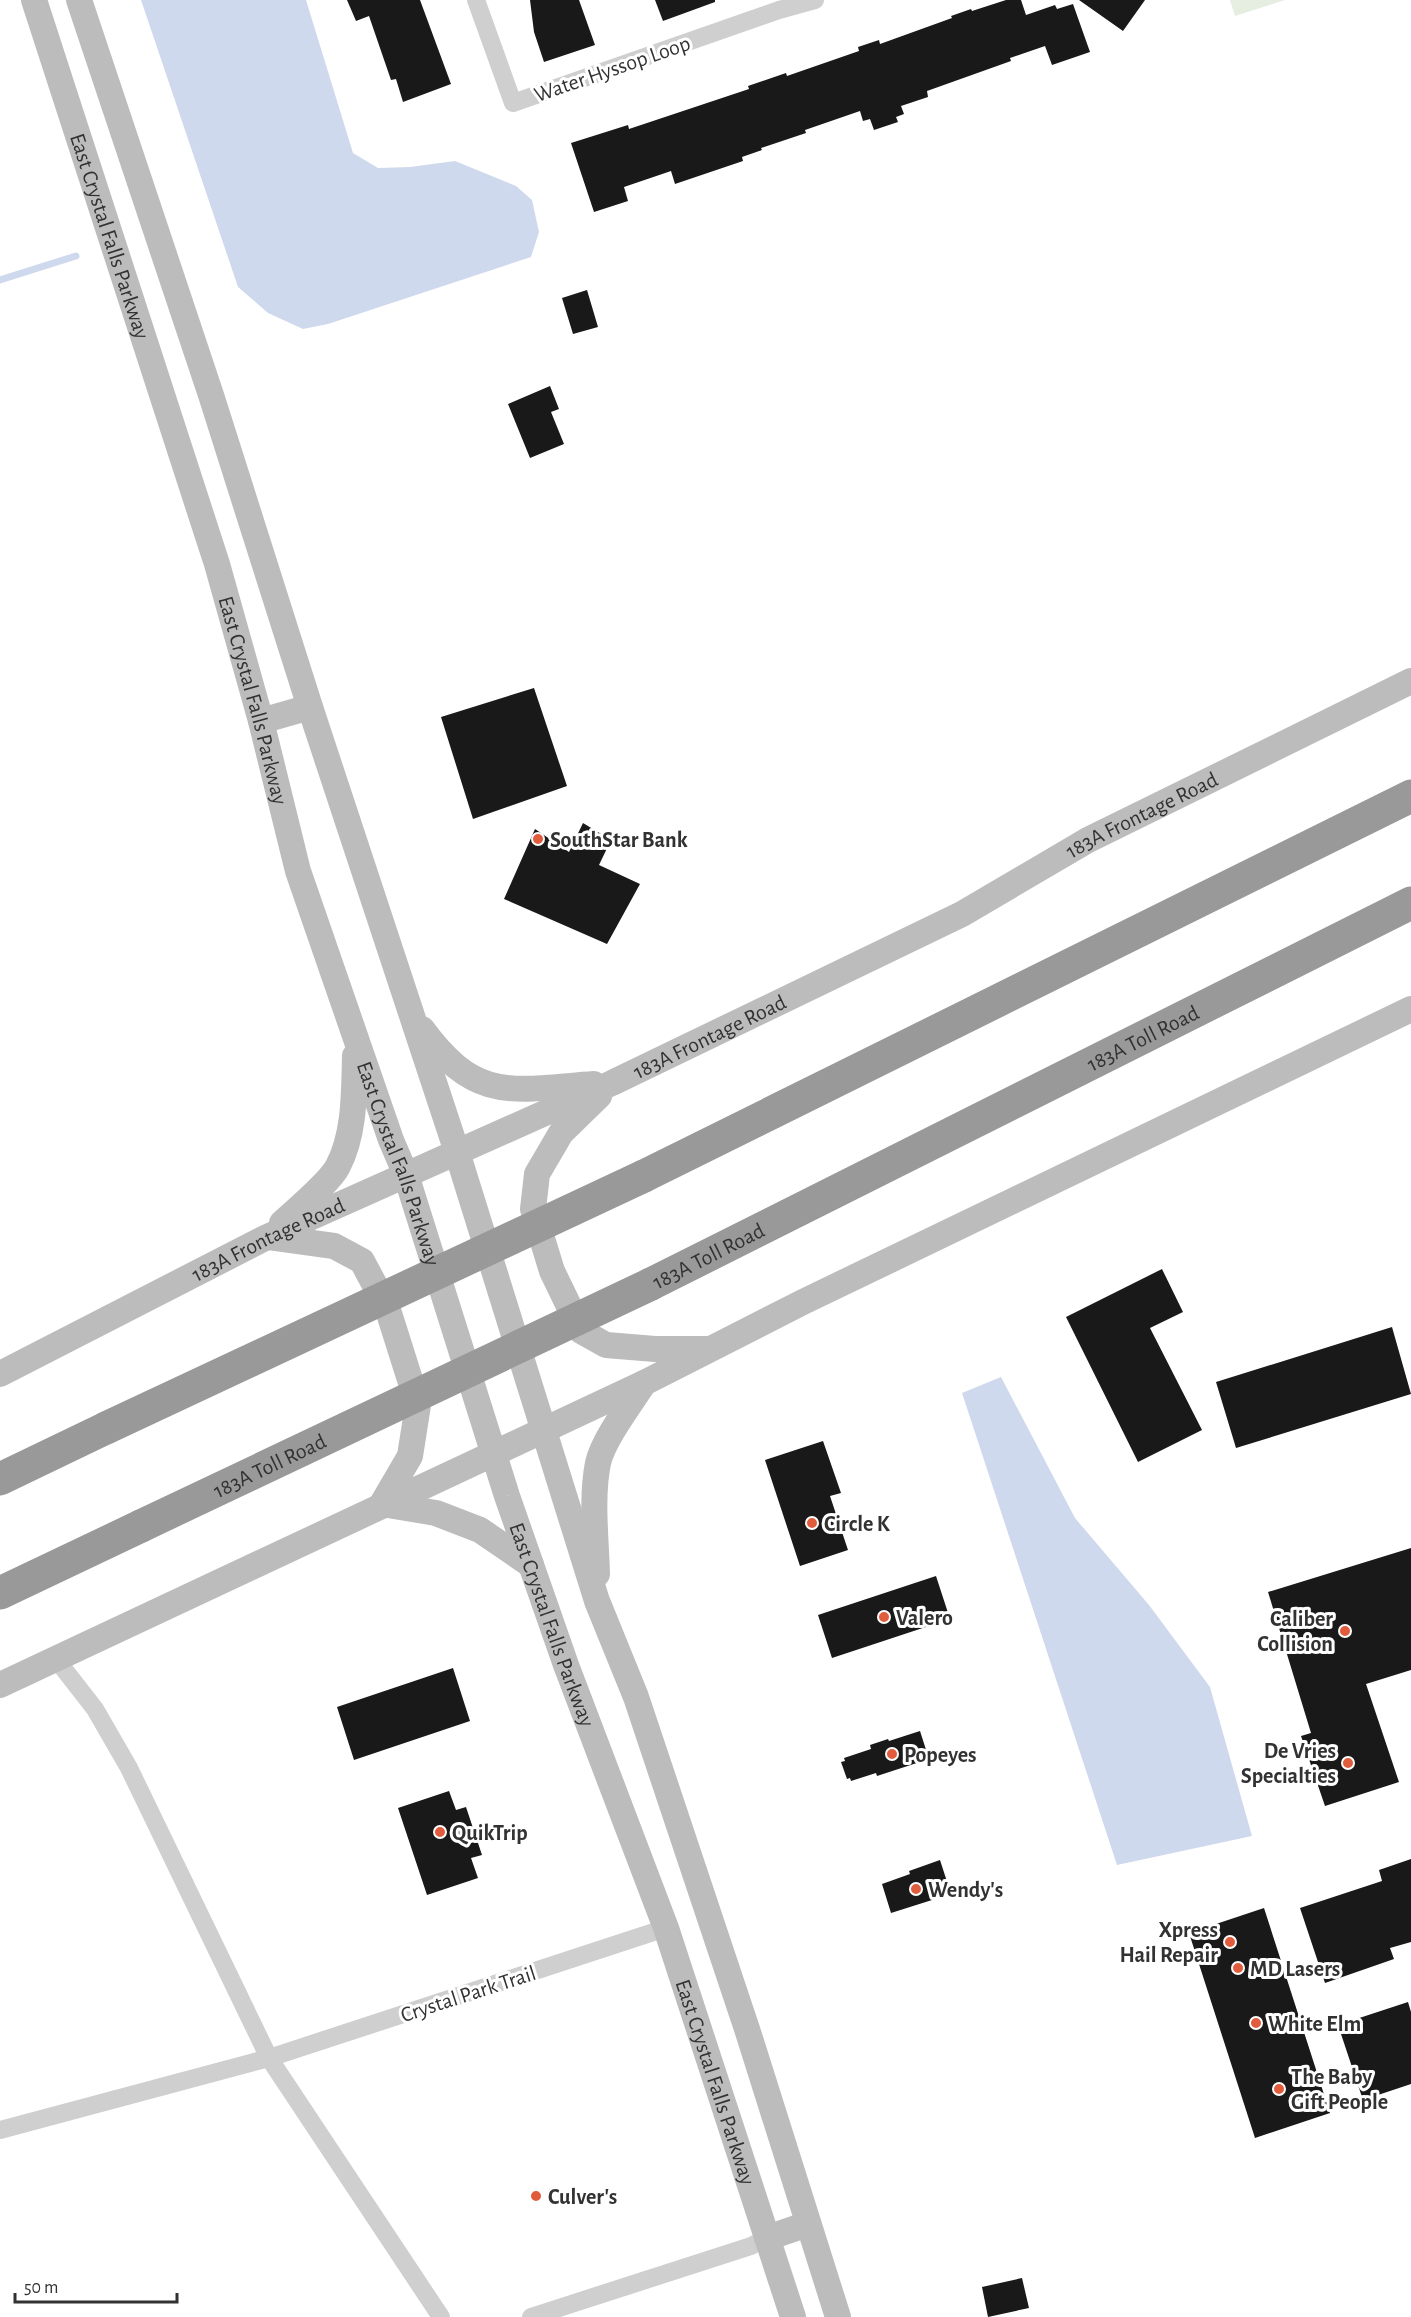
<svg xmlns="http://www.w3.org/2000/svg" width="1411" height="2317" viewBox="0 0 1411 2317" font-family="'Alegreya Sans',sans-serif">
<rect width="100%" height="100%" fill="#fff"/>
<!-- green -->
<path fill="#e5eee1" d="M1230,0H1285L1235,16Z"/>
<!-- water -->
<path fill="#cfd9ed" d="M141,0H306L353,153L378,168L410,167L455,161L516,186L532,200L539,232L531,257L328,324L303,329L268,313L238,287Z
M1001,1377L1075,1518L1149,1605L1210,1687L1252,1836L1117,1865L962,1393Z"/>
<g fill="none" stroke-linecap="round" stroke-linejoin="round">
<!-- stream -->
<path stroke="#cfd9ed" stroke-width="7" d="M0,280L76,256"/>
</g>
<!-- building -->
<path fill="#191919" d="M347,0H420L451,84L403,102L396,79L391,80L369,16L356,21Z
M530,0H579L595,45L544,62L534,32Z
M655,0H715V2L663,21Z
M1006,0H1021L1026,15L1055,5L1057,9L1073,4L1090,52L1052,65L1045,46L1010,58L1011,61L927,91L928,97L901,106L904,114L896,117L898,122L874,130L870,119L863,121L860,111L805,130L806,133L761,148L762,150L742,157L743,161L675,184L671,171L624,187L628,201L594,212L571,143L628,125L629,129L749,89L748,86L786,73L787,76L859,51L858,47L879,40L880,44L952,18L951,16L971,9L972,11Z
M1079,0H1145L1123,31Z
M587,290L598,327L573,334L562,298Z
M550,386L559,409L551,412L564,444L530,458L508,404Z
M534,688L567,786L473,819L441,717Z
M583,823L611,840L599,865L640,884L607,944L504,899L535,829L569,852Z
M1162,1269L1183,1312L1150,1328L1202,1430L1138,1462L1066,1317Z
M1392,1327L1411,1394L1236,1448L1216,1382Z
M823,1441L841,1493L830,1496L848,1550L800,1566L765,1460Z
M1411,1548V1670L1366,1684L1399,1782L1325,1806L1301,1736L1311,1733L1268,1592Z
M936,1576L950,1619L832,1658L818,1615Z
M453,1668L470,1721L354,1760L337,1707Z
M920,1731L929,1759L877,1776L876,1773L851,1781L850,1778L847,1779L841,1762L845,1761L844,1758L871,1749L870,1745L888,1739L889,1741Z
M449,1791L456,1810L466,1807L482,1855L471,1858L478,1878L427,1895L398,1808Z
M1411,1859V1942L1390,1948L1394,1959L1325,1983L1300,1908L1382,1881L1379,1870Z
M940,1860L951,1894L891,1913L882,1884L910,1874L909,1871Z
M1264,1908L1330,2113L1255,2138L1189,1933Z
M1408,2002L1411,2012V2084L1363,2100L1338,2025Z
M1022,2278L1029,2308L988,2317L982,2287Z"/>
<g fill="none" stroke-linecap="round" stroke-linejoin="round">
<!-- street -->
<path stroke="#cfcfcf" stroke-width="18" d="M476,0L513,103L779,10L815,0
M56,1659L95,1709L129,1768L269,2058L441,2317
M0,2130L269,2058L666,1928
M531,2317L751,2246L767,2238"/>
<!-- secondary -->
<g stroke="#bcbcbc" stroke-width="26">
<path id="s1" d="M34,0L217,564L261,721L298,871L391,1140L406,1175L507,1496L566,1665L666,1928L793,2317"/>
<path d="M79,0L211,395L310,707L457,1152L597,1601L636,1697L747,2029L838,2317"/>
<path d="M261,721L310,707"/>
<path d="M422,1029C476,1103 512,1090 594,1084"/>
<path d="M599,1096L561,1133L537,1174L533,1209L552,1271L581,1331L606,1345L655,1349H705"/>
<path d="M282,1223C296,1210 331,1181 338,1166C355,1134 354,1092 355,1056"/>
<path d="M269,1237L334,1246L362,1261L388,1310L418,1405L410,1456L382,1504"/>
<path id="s2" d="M0,1374L267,1237L612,1083L962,914L1088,840L1411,681"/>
<path d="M382,1504L436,1513L480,1530L531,1565"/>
<path d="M597,1574C596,1538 591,1498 598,1463C603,1440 631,1403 644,1383"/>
<path d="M0,1685L644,1383L803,1302L1411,1009"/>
<path d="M767,2238L808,2224"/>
</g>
<!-- highway -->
<g stroke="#999" stroke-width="33">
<path d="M644,1176L1411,796"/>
<path id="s3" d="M651,1284L1411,903"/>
<path d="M0,1479L106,1428"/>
<path d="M0,1593L141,1526"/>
</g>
<!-- highway-bridge -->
<g stroke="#999" stroke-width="33">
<path d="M106,1428L644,1176"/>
<path id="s4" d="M141,1526L651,1284"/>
</g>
</g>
<!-- markers -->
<g fill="#e15c3c" stroke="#fff" stroke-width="2">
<circle cx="538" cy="839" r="6"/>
<circle cx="812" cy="1523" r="6"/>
<circle cx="884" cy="1617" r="6"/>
<circle cx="1345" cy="1631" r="6"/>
<circle cx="892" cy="1754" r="6"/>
<circle cx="1348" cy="1763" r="6"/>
<circle cx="440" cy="1832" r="6"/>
<circle cx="916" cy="1889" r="6"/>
<circle cx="1230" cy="1942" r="6"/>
<circle cx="1238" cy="1968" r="6"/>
<circle cx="1256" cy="2023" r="6"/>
<circle cx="1279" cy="2089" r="6"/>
<circle cx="536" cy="2196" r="6"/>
</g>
<g text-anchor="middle" stroke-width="6" stroke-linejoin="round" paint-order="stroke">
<!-- street labels -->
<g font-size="22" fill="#323232" stroke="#fff">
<text transform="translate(612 68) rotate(-19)" y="8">Water Hyssop Loop</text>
<text dy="8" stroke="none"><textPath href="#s1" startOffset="248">East Crystal Falls Parkway</textPath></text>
<text dy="8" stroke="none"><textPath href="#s1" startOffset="734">East Crystal Falls Parkway</textPath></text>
<text dy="8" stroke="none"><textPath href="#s2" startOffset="1272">183A Frontage Road</textPath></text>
<text dy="8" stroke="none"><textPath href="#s2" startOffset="786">183A Frontage Road</textPath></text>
<text dy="8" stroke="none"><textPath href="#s3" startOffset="550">183A Toll Road</textPath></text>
<text dy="8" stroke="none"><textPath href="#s1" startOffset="1220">East Crystal Falls Parkway</textPath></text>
<text dy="8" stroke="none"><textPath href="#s2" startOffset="300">183A Frontage Road</textPath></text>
<text dy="8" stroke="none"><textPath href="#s3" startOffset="64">183A Toll Road</textPath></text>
<text dy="8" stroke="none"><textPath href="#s4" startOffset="142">183A Toll Road</textPath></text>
<text dy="8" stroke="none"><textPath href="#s1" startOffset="1706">East Crystal Falls Parkway</textPath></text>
<text transform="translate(468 1993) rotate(-18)" y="8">Crystal Park Trail</text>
<text dy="8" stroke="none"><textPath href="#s1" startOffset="2192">East Crystal Falls Parkway</textPath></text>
</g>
<!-- poi labels -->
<g font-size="22" font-weight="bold" fill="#323232" stroke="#fff" text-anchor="start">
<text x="550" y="847">SouthStar Bank</text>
<text x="824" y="1531">Circle K</text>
<text x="896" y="1625">Valero</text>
<text x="1333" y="1626" text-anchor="end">Caliber<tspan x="1333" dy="25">Collision</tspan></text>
<text x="1336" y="1758" text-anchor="end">De Vries<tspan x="1336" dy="25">Specialties</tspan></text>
<text x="904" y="1762">Popeyes</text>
<text x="452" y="1840">QuikTrip</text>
<text x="928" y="1897">Wendy's</text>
<text x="1218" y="1937" text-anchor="end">Xpress<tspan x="1218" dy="25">Hail Repair</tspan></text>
<text x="1250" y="1976">MD Lasers</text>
<text x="1268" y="2031">White Elm</text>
<text x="1291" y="2084">The Baby<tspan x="1291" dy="25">Gift People</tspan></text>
<text x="548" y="2204">Culver's</text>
</g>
</g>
<!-- scale -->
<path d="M15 2293v9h162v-9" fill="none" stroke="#323232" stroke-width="3"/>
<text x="24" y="2293" font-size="18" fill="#323232" stroke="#ffffff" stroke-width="4.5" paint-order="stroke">50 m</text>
</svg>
